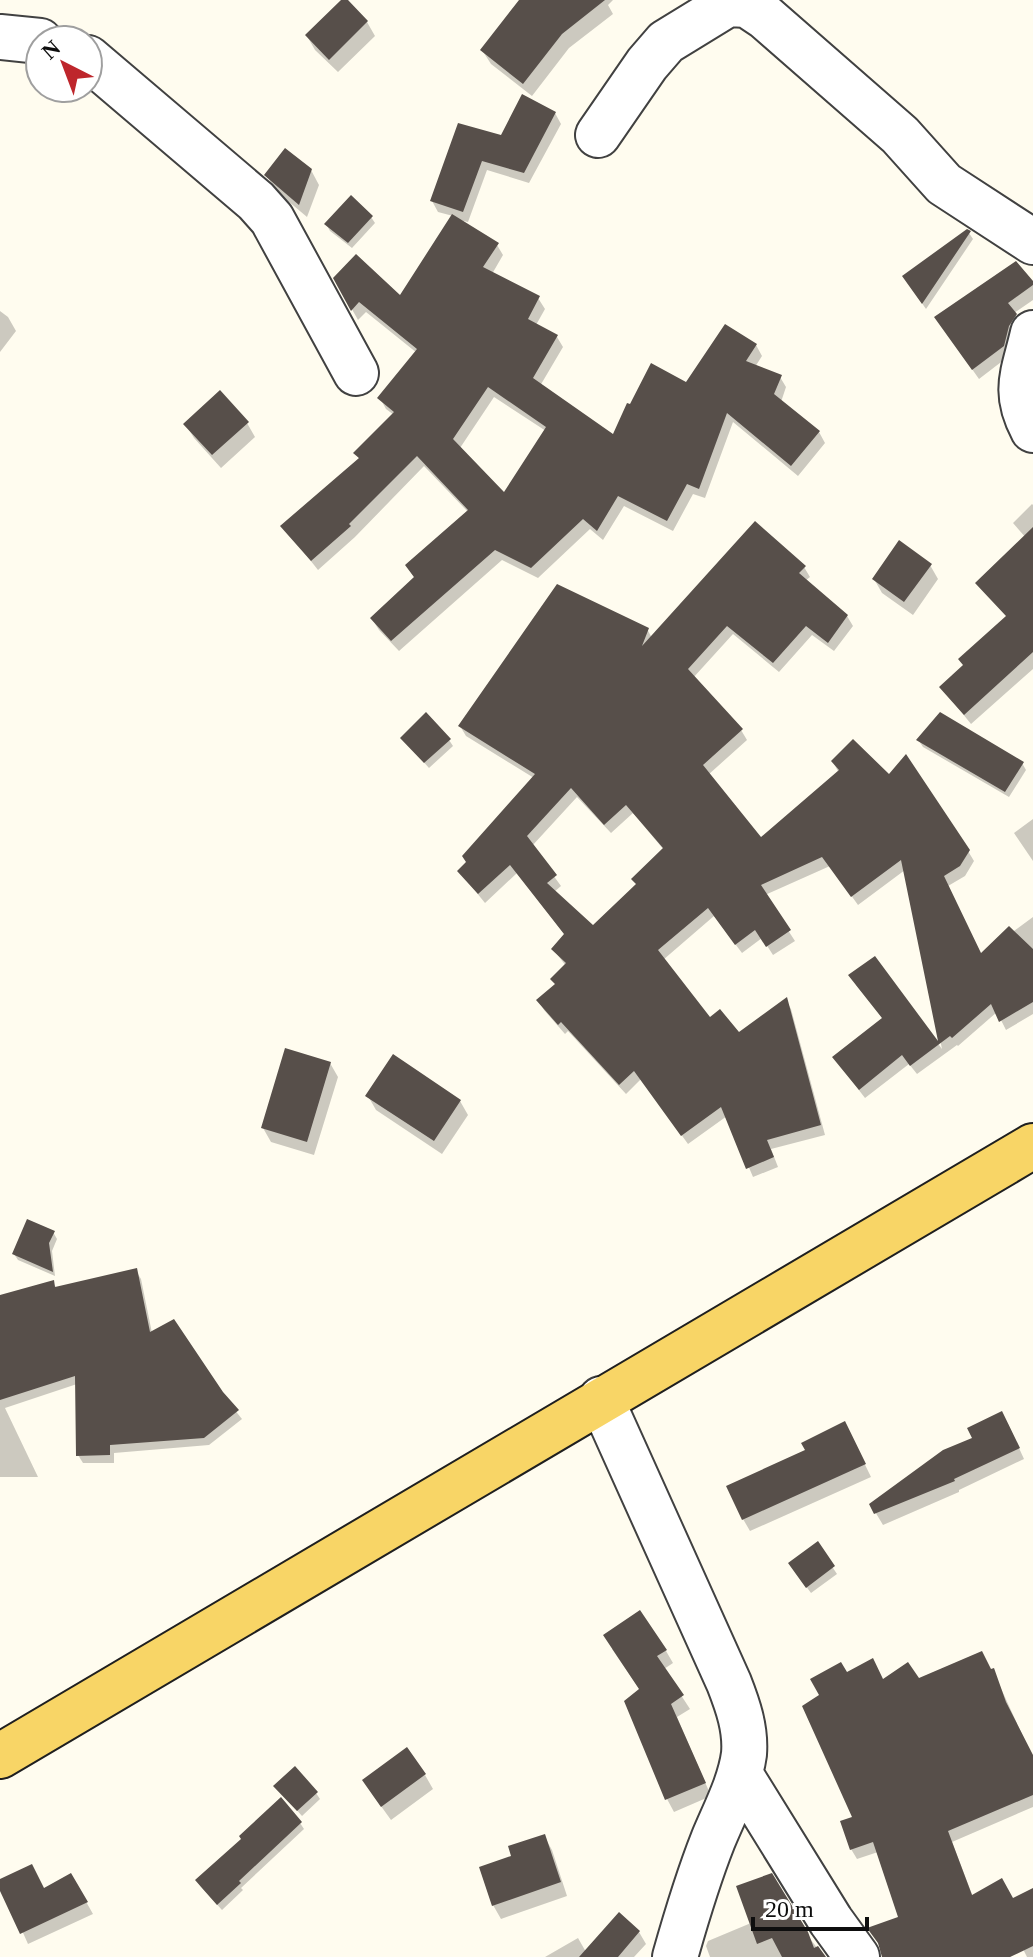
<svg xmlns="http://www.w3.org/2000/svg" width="1033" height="1957" viewBox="0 0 1033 1957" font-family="'Times New Roman',serif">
<rect width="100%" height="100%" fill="#fffcef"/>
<!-- shadow -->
<path fill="#0003" fill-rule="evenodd" d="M345,0L367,22L375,36L338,72L315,50L307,36Z
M535,0H613L608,5L613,14L569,48L532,96L491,64L482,50Z
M555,113L561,124L529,183L487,170L468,222L459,220L497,245L503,255L492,274L538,298L545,309L536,325L557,337L563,347L540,386L614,437L686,384L756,345L762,356L755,367L780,377L786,387L781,402L819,432L825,443L798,476L733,422L705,498L693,494L673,531L624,506L603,540L590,529L538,578L502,560L399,651L379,630L372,619L415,579L407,566L468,512L424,466L355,537L318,570L283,526L360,460L356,454L394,415L386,409L380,398L417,353L366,312L358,320L335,279L400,298L453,216L438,212L432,201L502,138ZM494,397L546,431L505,495L460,448Z
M311,170L319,185L307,217L275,190L267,176Z
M371,217L375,223L352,248L330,231L326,224Z
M969,233L973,239L926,309L908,283Z
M1033,285V300L1014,313L1022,326L1009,356L979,379L943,328Z
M0,311L8,317L16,331L0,352Z
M247,423L255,437L221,468L194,438L186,425Z
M1032,504L1033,505V546L1013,523Z
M930,565L938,579L913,615L882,593L874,579Z
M804,567L810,577L805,581L847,616L853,626L834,651L812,635L779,672L733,634L693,678L741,730L747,740L708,775L761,840L839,773L833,762L968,851L974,861L965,876L948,886L981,955L1033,917V1014L1006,1030L997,1012L958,1046L957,1045L917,1074L909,1064L865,1098L841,1067L883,1019L856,985L874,958L942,1049L905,870L858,905L830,866L765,895L795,941L773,955L762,938L742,953L714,916L663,960L709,1020L739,1035L786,1000L791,1009L825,1135L771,1149L778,1167L753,1177L727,1116L688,1144L641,1079L626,1094L568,1031L565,1034L544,1010L538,1000L556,985L566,966L553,949L565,935L517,873L485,903L459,871L534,778L466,736L460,726L647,629L652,638ZM577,797L611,833L633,813L664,850L637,885L593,927L554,892L561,886L532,846Z
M1033,624V669L971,724L941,687Z
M402,738L449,740L453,746L429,768Z
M919,741L1022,763L1026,770L1009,797L923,747Z
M1033,819V861L1014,833Z
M330,1063L338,1077L314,1155L271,1142L263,1128Z
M368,1096L460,1101L468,1115L442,1154L376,1110Z
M53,1232L57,1239L52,1251L55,1276L18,1260L14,1254Z
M136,1271L141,1279L152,1333L222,1394L242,1419L209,1445L114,1453V1463H83L78,1455L77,1384L5,1408L38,1477H0V1297L53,1283L57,1289Z
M1008,1424L1024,1459L959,1490V1492L883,1525L871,1505Z
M851,1436L871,1477L750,1531L743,1519Z
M817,1544L837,1574L811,1593L794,1570Z
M612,1649L666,1651L673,1663L664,1669L690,1709L677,1717L711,1796L674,1812L667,1799L640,1690Z
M993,1671L1033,1758V1807L952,1842L973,1897L1012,1901L1033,1891V1957H1027L1023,1949L1010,1957H883L884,1953L870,1929L900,1918L878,1852L857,1859L851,1849L855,1818L846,1675L883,1681H919Z
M425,1775L433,1789L391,1820L373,1795Z
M276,1787L316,1793L320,1799L302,1816Z
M300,1823L304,1829L241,1888L243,1890L222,1910L201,1887L197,1881Z
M544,1836L552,1850L567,1896L501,1919L493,1905L514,1857Z
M71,1875L93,1914L28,1944L0,1881L44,1890Z
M751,1923L808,1936L824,1957H710L706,1946L708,1941Z
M639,1932L646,1944L634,1957H545L578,1938L586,1952Z"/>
<!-- building -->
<path fill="#574f4a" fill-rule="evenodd" d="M341,0H348L368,21L329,60L305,35Z
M519,0H605L562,34L523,84L480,50Z
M522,94L556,112L524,173L482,161L463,212L430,201L458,123L501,135Z
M285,148L312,169L299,205L264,175Z
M351,195L373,216L348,243L324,224Z
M452,214L499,243L483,267L540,296L528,319L558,335L533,378L613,434L627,403L630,404L651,363L686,382L725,324L757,344L746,361L782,375L774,394L820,431L791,466L727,413L699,489L687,484L667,521L618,496L597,531L583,519L531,568L495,550L391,641L370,618L414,577L405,565L468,510L417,456L349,524L351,526L311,561L280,526L359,458L353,453L394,412L377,398L417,349L359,302L351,311L333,278L356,254L400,295ZM488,387L546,427L504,492L453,439Z
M967,229L971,231L922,304L902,276Z
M1016,261L1033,281V285L1008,303L1017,314L1009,326L1004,346L972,370L934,317Z
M220,390L249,422L212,455L183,424Z
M755,521L806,566L799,573L848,615L828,643L806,626L773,663L727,626L688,669L743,729L703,765L761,837L839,770L831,761L853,739L889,774L906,754L970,850L960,866L944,876L981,953L1009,926L1033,949V1002L999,1022L991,1004L952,1038L950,1036L910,1066L902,1055L859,1090L832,1057L882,1018L848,975L875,956L938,1041L901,860L851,897L822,857L761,885L791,930L766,947L755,930L735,945L708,908L658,950L710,1017L720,1009L739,1032L787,997L821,1125L767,1140L774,1157L746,1169L721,1107L681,1136L634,1071L619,1085L561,1022L558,1025L536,1000L555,984L550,979L566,963L551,949L564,934L510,865L478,894L457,871L466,862L462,856L535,774L458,726L557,584L649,628L642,646ZM571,788L604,825L626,805L663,848L631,879L636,884L593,925L547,883L557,875L527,836Z
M1033,527V652L964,715L939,687L963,665L958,659L1006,616L975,583Z
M899,540L932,564L904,602L872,579Z
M426,712L451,739L424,763L400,738Z
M940,712L1024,762L1005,792L916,740Z
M285,1048L331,1062L307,1142L261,1128Z
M393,1054L461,1100L434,1141L365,1096Z
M27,1219L55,1231L49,1243L53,1272L12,1254Z
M137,1268L150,1332L174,1319L223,1392L239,1410L204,1438L110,1445V1455L76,1456L75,1376L0,1400V1295L54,1280L55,1287Z
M1002,1411L1020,1448L954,1479L955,1481L874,1514L869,1504L943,1450L972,1438L967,1428Z
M845,1421L866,1464L742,1520L726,1486L805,1450L801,1443Z
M818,1541L835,1566L806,1588L788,1563Z
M640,1610L667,1650L657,1656L684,1695L671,1704L706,1783L665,1800L624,1701L639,1689L603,1635Z
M982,1651L991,1669L994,1668L1006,1702L1033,1755V1795L948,1831L972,1895L1002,1878L1013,1898L1033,1888V1946L1010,1957H882L878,1943L867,1928L898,1917L873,1842L850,1850L840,1821L852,1817L802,1706L819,1695L810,1679L841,1662L847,1672L873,1658L883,1679L908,1662L919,1678Z
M407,1747L426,1774L381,1807L362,1780Z
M295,1766L318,1792L297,1811L273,1786Z
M281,1797L302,1822L239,1881L241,1883L217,1905L195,1880L241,1839L239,1836Z
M545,1834L561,1882L492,1906L479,1867L511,1856L508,1846Z
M32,1864L44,1888L71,1873L88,1902L20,1934L0,1891V1879Z
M772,1873L808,1932L814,1948L818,1946L826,1957H782L772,1938L757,1944L736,1886Z
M619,1912L640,1931L618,1957H579Z"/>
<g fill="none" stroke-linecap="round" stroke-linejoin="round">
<!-- minor casing -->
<g stroke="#414141" stroke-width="48">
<path id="minor" d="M0,37L40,41
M88,58L256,201L272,219L356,373
M598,135L647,64L666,42L728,4L747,5L765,17L900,135L944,184L1033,242
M1033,333C1024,373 1012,391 1033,430
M601,1399L729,1683C738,1706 746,1729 744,1754C740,1784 724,1813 713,1840C698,1878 686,1918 675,1957
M740,1774L831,1921L857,1957"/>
</g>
<!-- major casing -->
<g stroke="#1f1f1f" stroke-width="48">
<path id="major" d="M0,1756L1033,1146"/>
</g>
<!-- minor -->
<use href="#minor" stroke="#fff" stroke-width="44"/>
<!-- major -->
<use href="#major" stroke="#f8d566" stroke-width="44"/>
</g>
<!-- north arrow -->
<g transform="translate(64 64) rotate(318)"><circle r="38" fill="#ffffff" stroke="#9f9f9f" stroke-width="2"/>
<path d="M0-6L14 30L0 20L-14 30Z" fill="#be262c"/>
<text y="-12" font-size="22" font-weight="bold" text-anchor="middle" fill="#0e0e0e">N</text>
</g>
<!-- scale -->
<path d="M753 1917v12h114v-12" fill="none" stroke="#0e0e0e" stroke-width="4"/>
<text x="765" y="1917" font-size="24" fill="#0e0e0e" stroke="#ffffff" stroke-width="6" paint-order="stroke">20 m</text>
</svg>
